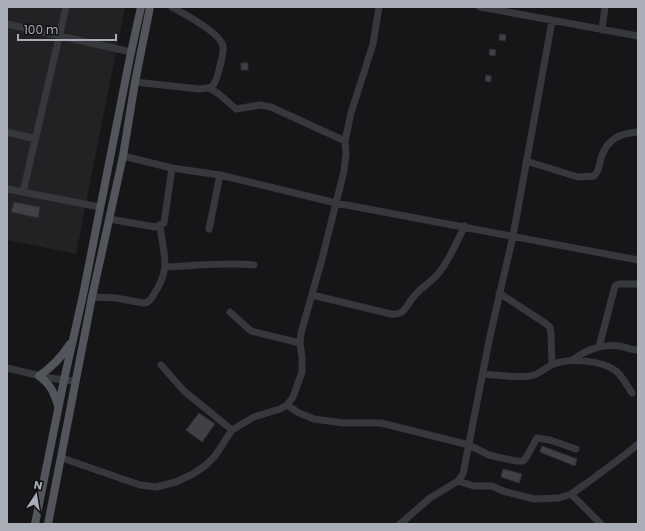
<svg xmlns="http://www.w3.org/2000/svg" width="645" height="531" viewBox="0 0 645 531" font-family="Poppins,sans-serif">
<rect width="100%" height="100%" fill="#161618"/>
<!-- built -->
<path fill="#222225" d="M7,7H125L76,254L7,240Z"/>
<!-- building -->
<path fill="#404145" stroke="#303034" d="M500,34L506,35L505,41L499,40Z
M490,49L496,50L495,56L489,55Z
M241,63H248V70H241Z
M486,75L491,76V82L485,81Z
M14,202L40,207L38,218L11,212Z
M199,413L215,424L202,442L186,430Z
M542,446L577,459L575,466L540,452Z
M503,469L522,474L519,483L501,477Z"/>
<g fill="none" stroke-linecap="round" stroke-linejoin="round">
<!-- minor -->
<path stroke="#37383d" stroke-width="7" d="M480,7L638,36
M7,24L131,52
M602,30L605,7
M135,82L199,89C213,88 214,87 218,74C220,65 224,55 223,46C220,32 185,15 172,7
M209,88L219,94L236,109L260,105L271,107L345,141
M7,132L36,139
M123,156L172,168L220,175L336,203L638,260
M526,161L578,177L594,176C599,171 600,164 601,158C607,139 620,133 638,132
M7,189L100,207
M23,192L66,7
M109,219L155,227L164,223L172,168
M209,229L220,175
M166,267C195,266 224,262 254,265
M499,293L545,323L550,327L551,335L552,364
M312,295L391,314C406,316 407,303 416,294C422,287 431,282 437,275C449,262 456,242 465,226
M92,297L116,298L143,303C149,303 151,299 154,294C172,267 163,255 160,225
M230,312L251,331L300,343
M599,347L615,286L619,284H638
M572,360C586,350 602,344 619,346C626,347 632,350 638,350
M161,365L184,391L232,430
M7,368C30,373 52,380 75,381
M484,374C498,375 515,378 530,376C539,375 545,367 554,364C570,358 602,360 616,371C623,377 627,386 632,393
M287,405L299,413L314,419L343,423H381L469,445L489,455L497,457L516,461H523L526,458L537,438L550,440L576,449
M62,458L140,485L156,487L176,482L193,474L206,465L215,456L232,430L254,417L280,409L287,405L293,397L302,372V357L300,343L301,333L322,259L344,171L346,154L345,141L351,113L373,44L379,7
M458,481L474,486H492L503,491L534,499L559,498L571,494L587,483L626,454L638,444
M571,494L601,524
M400,524L430,498L458,481L463,474L490,336L513,236L552,21"/>
<!-- major -->
<path stroke="#53555c" stroke-width="8" d="M58,406C54,392 50,384 39,376C52,367 61,358 70,344
M35,524L64,380L83,295L130,57L141,7
M48,524L92,297L123,156L135,82L150,7"/>
</g>
<!-- border -->
<rect width="645" height="531" fill="none" stroke="#a8adb8" stroke-width="16"/>
<!-- north arrow -->
<g transform="translate(36 495) rotate(12)" stroke="#111113" stroke-width="3" paint-order="stroke">
<path d="M0-3L7 15L0 10L-7 15Z" fill="#a8adb8"/>
<text y="-6" font-size="11" font-weight="bold" text-anchor="middle" fill="#a8adb8">N</text>
</g>
<!-- scale -->
<path d="M18 34v6h98v-6" fill="none" stroke="#a8adb8" stroke-width="2"/>
<text x="24" y="34" font-size="12" fill="#a8adb8" stroke="#111113" stroke-width="3" paint-order="stroke">100 m</text>
</svg>
